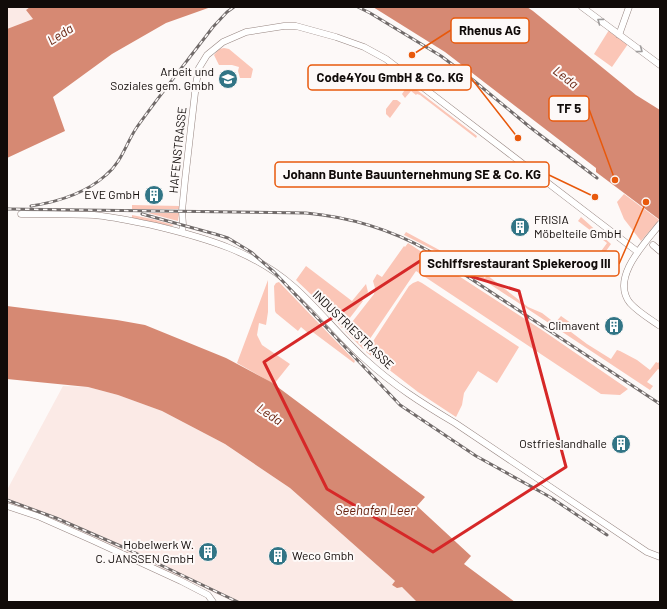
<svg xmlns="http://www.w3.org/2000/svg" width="667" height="609" viewBox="0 0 667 609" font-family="Barlow,sans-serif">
<rect width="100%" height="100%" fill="#fdf9f8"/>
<!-- built -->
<path fill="#fbeae6" d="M7,7H30L26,10L33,19L7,29Z
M63,386L88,387L118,395L162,411L225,444L290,488L395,581L392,586L402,587L417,602H234L93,537L41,514L7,503V490Z"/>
<!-- green -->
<path fill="#fbc6b7" d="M609,30L628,44L612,67L594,54Z
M224,48L229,49L253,69L251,78H240L238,71L239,67L232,65H219L214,55L219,49Z
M408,85L413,87L477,136L476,138L420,95L417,94L416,95L411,91L405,98L402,94Z
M393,100H397L401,103L390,118L386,114V109Z
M624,194L659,220L641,241L624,219L617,202Z
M132,205L180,206V209H132Z
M148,213H179L178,221Z
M132,215L152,219L174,225L171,226L132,218Z
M581,217L611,244L594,268L591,265L607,243L578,221Z
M406,232L456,259L454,260L404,235Z
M408,243L542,330L628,389L620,395L601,394L416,271L363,349L345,331L374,294L375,288L373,281L377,274L382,277L404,246L405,247Z
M463,263L485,278L487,275L528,307L542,313L555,323L561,316L575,326L571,332L587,344L611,359L617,350L620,351L637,360L650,370L656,362L658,363L660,361V370L658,369L647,382L653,386L650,390L461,265Z
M306,266L352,301L366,284L368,292L362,301H363L342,328L319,302L296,280Z
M268,280V312L266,325L259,323L257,335L262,345L290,364L274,384L237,363Z
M418,281L422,283L519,347L497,383L478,371L464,393L462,405L456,417L418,392L366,352L409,286L413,283Z
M279,282L355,361L354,363L310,330L308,333L301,327L298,331L276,313L275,311L274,286L276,283Z"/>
<!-- water -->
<path fill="#d68973" d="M30,7H211L166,23L112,54L53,97L65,131L7,158V29L33,19L26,10Z
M373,7H527L533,11L636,95L660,110V220L596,172V168L445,52Z
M7,306L117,320L145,325L226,358L271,382L425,497L417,506L471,556L464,564L515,602H417L402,587L397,588L392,585L395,581L290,488L225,444L162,411L118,395L88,387L7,379Z"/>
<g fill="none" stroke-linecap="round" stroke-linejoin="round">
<!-- street casing -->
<g stroke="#968580" stroke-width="7">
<path id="street" d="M582,7L660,65
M619,35L629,7
M21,214C45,214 70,214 94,215C115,217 136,222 156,226C206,238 255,252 294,287C319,309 340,337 366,360C393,385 423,404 455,423L647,552L660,557
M660,224C645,243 610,278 630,303C638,312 650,319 660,326
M182,232L183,225L182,211L185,180L196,84L199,68L207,55L223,42L246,32L284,26H296L336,37L364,47L386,59L638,252
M653,245L660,251
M7,506L40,517L92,540L181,581L208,595L213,602"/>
</g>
<!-- street -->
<use href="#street" stroke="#fff" stroke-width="6"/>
<!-- rail casing -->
<g stroke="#716b6a" stroke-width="3">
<path id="rail" d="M358,7L370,13L441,56L473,80L531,128L597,178
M31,206C57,202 86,193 106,175C122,162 126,143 137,127C161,93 188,60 213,27L227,12L234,7
M7,209L306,213C350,217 390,229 429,251L660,404
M142,214L215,234L228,238L251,252L274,272L400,405L476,456L550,497L607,535
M7,500L56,518L125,548L238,602"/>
</g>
<!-- rail -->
<use href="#rail" stroke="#fdf9f8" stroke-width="1.5" stroke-dasharray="4.5" stroke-linecap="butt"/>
</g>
<!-- one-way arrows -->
<defs><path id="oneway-chevron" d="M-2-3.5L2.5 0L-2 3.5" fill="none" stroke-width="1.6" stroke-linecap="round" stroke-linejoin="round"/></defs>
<g stroke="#a09d9d">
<use href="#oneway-chevron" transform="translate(600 21) rotate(-144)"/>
<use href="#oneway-chevron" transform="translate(640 50) rotate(37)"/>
</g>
<!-- marked area -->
<path fill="none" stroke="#d62828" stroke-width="3" stroke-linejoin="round" d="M420,261L519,291L566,467L433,552L327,489L264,362Z"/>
<!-- icons -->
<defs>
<g id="school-disc" transform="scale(1)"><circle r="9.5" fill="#327586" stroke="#fdf9f8"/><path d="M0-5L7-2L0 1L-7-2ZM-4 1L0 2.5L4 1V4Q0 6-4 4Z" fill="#fff"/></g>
<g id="building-disc" transform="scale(1)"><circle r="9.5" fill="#327586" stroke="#fdf9f8"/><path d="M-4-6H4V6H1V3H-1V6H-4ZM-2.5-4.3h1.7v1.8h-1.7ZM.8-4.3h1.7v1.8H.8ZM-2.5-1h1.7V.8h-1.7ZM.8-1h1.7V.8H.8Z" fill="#fff"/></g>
</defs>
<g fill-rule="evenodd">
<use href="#school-disc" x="228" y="79"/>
<use href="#building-disc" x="154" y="195"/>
<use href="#building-disc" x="520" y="227"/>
<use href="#building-disc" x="614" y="326"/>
<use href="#building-disc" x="621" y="444"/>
<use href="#building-disc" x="208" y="552"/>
<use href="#building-disc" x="278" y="556"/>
</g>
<g text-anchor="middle" stroke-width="4" stroke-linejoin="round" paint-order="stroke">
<!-- poi labels -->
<g font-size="12" fill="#110b09" stroke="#fdf9f8" text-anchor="end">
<text x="214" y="76">Arbeit und<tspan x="214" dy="14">Soziales gem. Gmbh</tspan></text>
<text x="140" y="199">EVE GmbH</text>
<text x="534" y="224" text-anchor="start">FRISIA<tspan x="534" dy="14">Möbelteile GmbH</tspan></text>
<text x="600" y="330">Climavent</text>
<text x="607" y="448">Ostfrieslandhalle</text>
<text x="194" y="549">Hobelwerk W.<tspan x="194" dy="14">C. JANSSEN GmbH</tspan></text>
<text x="292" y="560" text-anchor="start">Weco Gmbh</text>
</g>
<!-- street labels -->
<g font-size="12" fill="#110b09" stroke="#fdf9f8">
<text transform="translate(178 150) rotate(-84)" y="4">HAFENSTRASSE</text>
<text transform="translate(353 330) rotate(44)" y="4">INDUSTRIESTRASSE</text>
</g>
<!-- water labels -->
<g font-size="13" font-style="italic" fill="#67210d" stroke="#fdf9f8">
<text transform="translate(60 34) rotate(-32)" y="5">Leda</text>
<text transform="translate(566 77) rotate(38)" y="5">Leda</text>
<text transform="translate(270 414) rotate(34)" y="5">Leda</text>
<text x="375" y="515">Seehafen Leer</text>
</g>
</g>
<!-- callouts -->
<path fill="none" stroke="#e8590c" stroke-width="1.5" d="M412 55L451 30M518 138L471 78M615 180L589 109M595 197L549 175M646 202L619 264"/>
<g fill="#e8590c" stroke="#fdf9f8" stroke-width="1.5">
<circle cx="412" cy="55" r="4"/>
<circle cx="518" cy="138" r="4"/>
<circle cx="615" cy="180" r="4"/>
<circle cx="595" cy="197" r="4"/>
<circle cx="646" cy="202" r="4"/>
</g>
<g fill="#fdf9f8" stroke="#e8590c" stroke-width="1.5">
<rect x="451" y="18" width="78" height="25" rx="4"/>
<rect x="308" y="65" width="163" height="25" rx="4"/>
<rect x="549" y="96" width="40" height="25" rx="4"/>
<rect x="275" y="162" width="274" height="25" rx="4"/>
<rect x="420" y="251" width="199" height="25" rx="4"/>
</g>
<g font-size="13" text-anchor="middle" font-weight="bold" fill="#110b09">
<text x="490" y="35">Rhenus AG</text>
<text x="390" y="82">Code4You GmbH &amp; Co. KG</text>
<text x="569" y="113">TF 5</text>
<text x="412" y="179">Johann Bunte Bauunternehmung SE &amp; Co. KG</text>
<text x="519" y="268">Schiffsrestaurant Spiekeroog III</text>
</g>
<!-- border -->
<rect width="667" height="609" fill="none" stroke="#110b09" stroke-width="16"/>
</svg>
